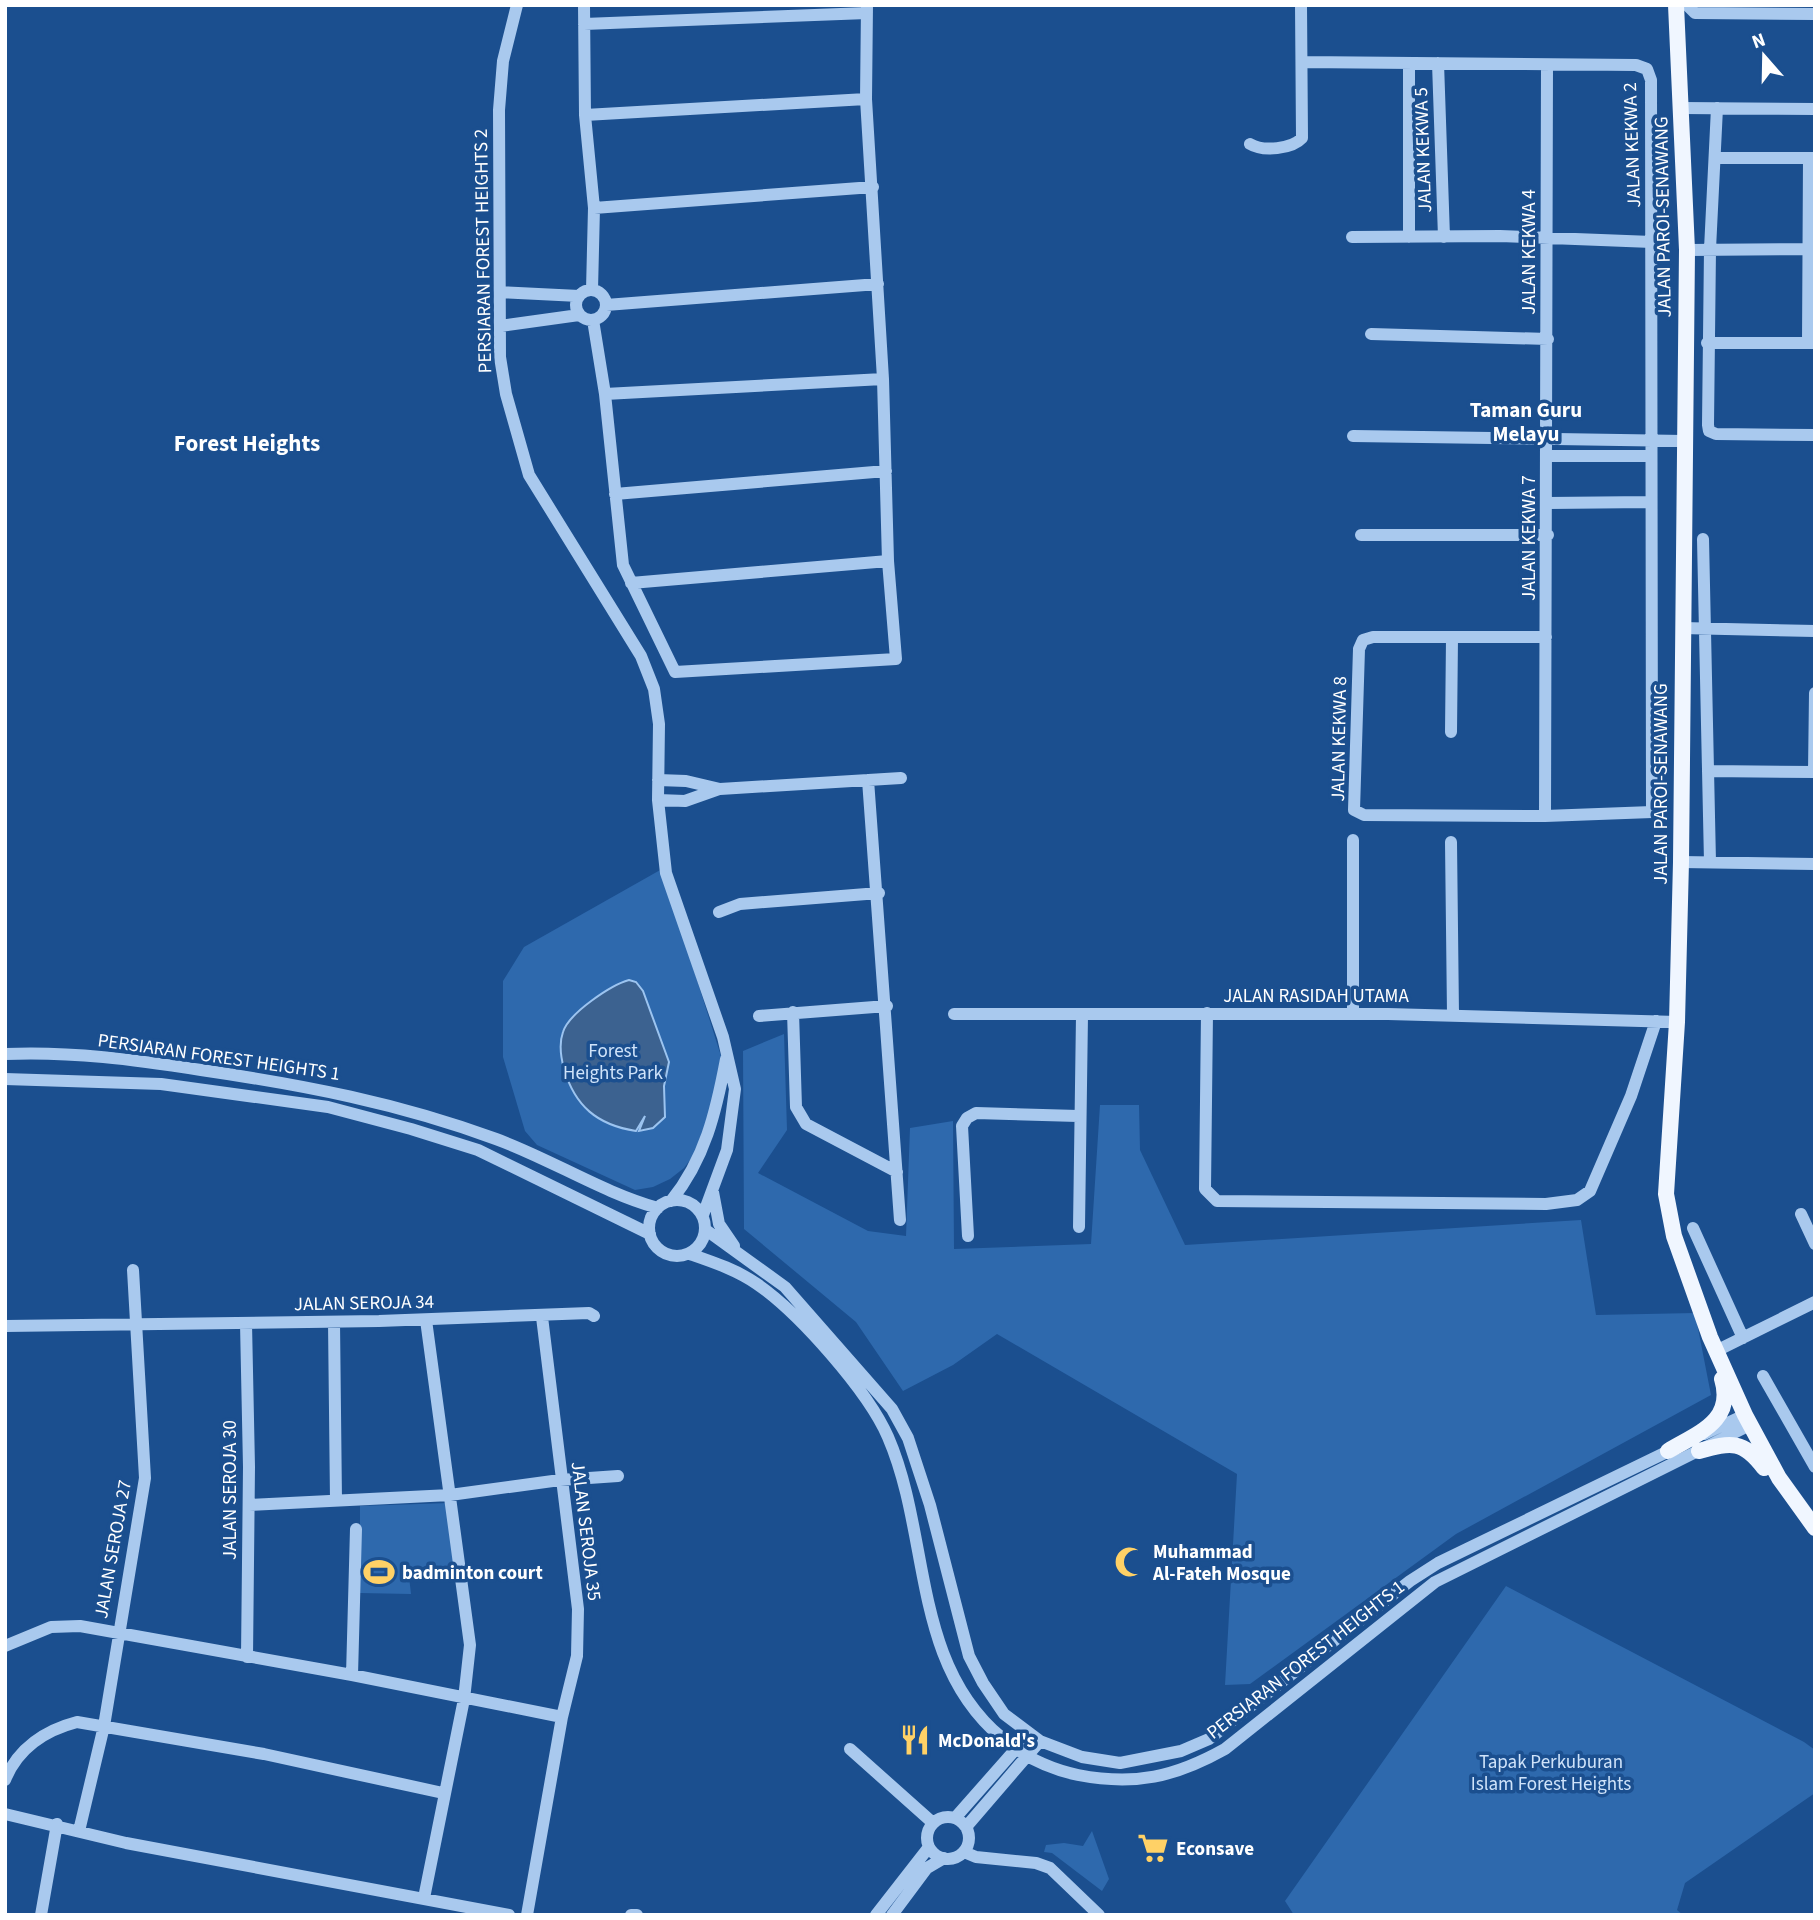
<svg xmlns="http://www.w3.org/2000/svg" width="1820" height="1920" viewBox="0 0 1820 1920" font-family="'Source Sans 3',sans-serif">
<rect width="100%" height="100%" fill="#1b4f8f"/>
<!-- green -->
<path fill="#2e69ad" d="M662,869L721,1056L711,1110L693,1156L684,1168L670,1179L653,1187L635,1190L537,1145L525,1131L503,1057V981L524,947Z
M784,1034L787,1130L758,1173L868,1231L906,1236L910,1128L953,1121L954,1249L1091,1244L1100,1105H1139L1140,1150L1185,1245L1581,1220L1596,1315L1695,1313L1711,1395L1456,1534L1250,1684L1225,1685L1237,1474L997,1334L953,1365L903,1391L856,1322L744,1229L743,1051Z
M449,1503L457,1567L408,1568L411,1594L360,1593V1506Z
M1506,1586L1804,1742L1815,1750V1793L1685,1883L1677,1910L1683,1915H1294L1285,1901Z
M1092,1831L1109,1879L1102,1891L1052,1853L1044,1852L1046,1845L1064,1843L1083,1846Z"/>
<!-- water -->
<path fill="#3c6290" stroke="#9cc4f0" stroke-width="2" d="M629,980L636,982L643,991L669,1062L664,1086L665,1117L653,1128L639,1131L645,1116L636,1131C597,1125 575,1106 564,1069C561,1058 559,1043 563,1032C569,1013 611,985 629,980Z"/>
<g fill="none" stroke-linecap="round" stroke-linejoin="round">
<!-- minor -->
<path stroke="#a9c9ee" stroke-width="12" d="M517,5L503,61L499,110L500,357L506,394L529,475L641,656L654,689L659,724L658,800L666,873L723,1037L735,1089L727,1150L703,1215
M584,5L585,115L594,208L592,290
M1687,5L1695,13L1815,14
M584,24L867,13
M1302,62L1636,65L1647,69L1651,80L1652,812L1545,816L1364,815L1354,810L1359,649L1363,640L1373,637H1546
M1409,63V237
M1438,63L1444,237
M1681,108L1815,109
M1717,108L1710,249L1708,425L1709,431L1716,434L1815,435
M585,115L866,99
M1250,144C1263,152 1292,149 1302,138L1301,5
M1715,158H1814
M594,208L873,187
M1352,237L1500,236L1652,242
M1687,250L1814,249
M576 305a15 15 0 1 1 30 0a15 15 0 1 1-30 0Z
M500,292L579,296
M606,305L878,284
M593,320L605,394L623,565L675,672L896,659L888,561L883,379L866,99L867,5
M500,326L579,315
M1371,334L1548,339
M1707,343H1815
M1808,343L1809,158
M605,394L883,379
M1353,436L1684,441
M1547,456H1650
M615,494L886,471
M1548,503L1650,502
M1361,535H1548
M1703,539L1710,862
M631,583L888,561
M1682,628L1815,631
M1451,732L1452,638
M1708,771L1815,772
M1814,772L1815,693
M658,780L686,781L720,789L901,778
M868,780L900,1220
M658,800L685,801L719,789
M1545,816L1547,65
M1353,840V1014
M1451,842L1453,1015
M1681,862L1815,864
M719,912L740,904L879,893
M793,1012L796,1107L806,1124L897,1172
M1207,1013L1205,1189L1217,1201L1546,1204L1577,1200L1590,1191L1631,1096L1656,1021
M954,1014H1388L1677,1022
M759,1016L887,1006
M5,1054C71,1051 136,1060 201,1070C304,1085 398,1103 496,1139C551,1159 601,1192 658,1208
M5,1079L161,1084L328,1107L411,1129L478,1150L650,1234
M713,1192L719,1224L734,1246
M649 1228a28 28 0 1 1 56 0a28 28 0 1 1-56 0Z
M671,1201C705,1159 716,1112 726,1059
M1801,1214L1815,1244
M1079,1227L1082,1015
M1693,1228L1743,1338
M706,1230L785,1287L892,1409L908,1438L930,1505L969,1656L983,1683L1004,1714L1040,1741L1082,1757L1120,1763L1181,1751L1209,1739L1410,1581L1438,1563L1675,1448
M968,1236L962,1126L967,1118L976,1113L1078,1116
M690,1254C713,1262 737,1270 757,1284C799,1313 868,1391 888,1437C931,1536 911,1663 1002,1738C1024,1757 1050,1769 1078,1775C1135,1786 1175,1777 1225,1749L1435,1582L1750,1425
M334,1322L336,1501
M246,1323L249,1467L247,1657
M5,1326L379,1321L589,1313L594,1316
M1716,1351L1815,1302
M1763,1376L1815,1467
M1704,1434L1745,1415
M249,1505L450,1495L560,1480L618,1476
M5,1646L51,1627L80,1626L352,1675L562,1717
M352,1675L356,1529
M850,1749L933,1823
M5,1780C18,1748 46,1730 77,1722L264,1754L443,1793
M5,1814L126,1843L509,1915
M927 1838a21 21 0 1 1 42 0a21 21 0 1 1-42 0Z
M955,1818L1029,1734
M966,1827L1040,1741
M79,1831L104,1726L145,1478L133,1270
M964,1852L976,1857L1036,1863L1050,1868L1099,1915
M424,1898L464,1699L470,1645L426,1320
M41,1915L57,1824
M527,1915L562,1717L577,1656L578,1609L542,1317
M631,1915H637
M876,1915L929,1847
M892,1915L927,1868L944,1858"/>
<!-- major -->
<path stroke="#f0f6ff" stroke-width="16" d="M1676,5L1687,250L1681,862L1677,1022L1666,1194L1674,1236L1710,1337L1745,1415L1779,1478L1815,1528
M1668,1451C1698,1433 1735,1421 1722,1379
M1699,1451C1732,1442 1743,1440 1764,1468"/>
</g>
<!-- icons -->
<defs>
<g id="mosque-bare" transform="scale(2.415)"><path d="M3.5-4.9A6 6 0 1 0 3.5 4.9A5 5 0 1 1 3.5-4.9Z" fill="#ffd166" stroke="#1b4f8f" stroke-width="2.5" paint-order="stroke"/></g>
<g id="stadium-bare" transform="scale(2.415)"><path d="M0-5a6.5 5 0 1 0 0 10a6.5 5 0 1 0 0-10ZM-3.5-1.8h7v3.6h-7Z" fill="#ffd166" stroke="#1b4f8f" stroke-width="2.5" paint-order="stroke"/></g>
<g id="restaurant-bare" transform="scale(2.415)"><path d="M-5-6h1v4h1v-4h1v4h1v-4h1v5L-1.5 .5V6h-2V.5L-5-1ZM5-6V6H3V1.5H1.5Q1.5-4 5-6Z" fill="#ffd166" stroke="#1b4f8f" stroke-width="2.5" paint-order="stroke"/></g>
<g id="supermarket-bare" transform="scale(2.415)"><path d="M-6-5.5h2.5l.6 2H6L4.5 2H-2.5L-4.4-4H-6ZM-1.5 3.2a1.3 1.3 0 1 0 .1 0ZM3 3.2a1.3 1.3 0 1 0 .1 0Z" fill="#ffd166" stroke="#1b4f8f" stroke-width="2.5" paint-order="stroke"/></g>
</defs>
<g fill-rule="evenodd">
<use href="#mosque-bare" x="1130" y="1562"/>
<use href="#stadium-bare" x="379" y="1572"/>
<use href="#restaurant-bare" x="915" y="1740"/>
<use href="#supermarket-bare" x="1153" y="1848"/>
</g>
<g text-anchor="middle" stroke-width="7" stroke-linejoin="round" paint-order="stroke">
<!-- street labels -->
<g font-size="19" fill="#fff" stroke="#1b4f8f">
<text transform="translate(1631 145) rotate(-92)" y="7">JALAN KEKWA 2</text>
<text transform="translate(1422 150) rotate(-92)" y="7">JALAN KEKWA 5</text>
<text transform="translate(1662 217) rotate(-91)" y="7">JALAN PAROI-SENAWANG</text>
<text transform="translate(482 251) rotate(-91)" y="7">PERSIARAN FOREST HEIGHTS 2</text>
<text transform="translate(1528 252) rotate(-90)" y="7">JALAN KEKWA 4</text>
<text transform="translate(1528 538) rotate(-90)" y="7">JALAN KEKWA 7</text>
<text transform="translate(1338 739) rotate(-89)" y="7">JALAN KEKWA 8</text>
<text transform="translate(1660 784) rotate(-90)" y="7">JALAN PAROI-SENAWANG</text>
<text x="1316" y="1002">JALAN RASIDAH UTAMA</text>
<text transform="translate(219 1056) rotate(8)" y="7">PERSIARAN FOREST HEIGHTS 1</text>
<text transform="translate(364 1302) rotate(-1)" y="7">JALAN SEROJA 34</text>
<text transform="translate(229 1490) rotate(-90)" y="7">JALAN SEROJA 30</text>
<text transform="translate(587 1531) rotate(83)" y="7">JALAN SEROJA 35</text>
<text transform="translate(112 1549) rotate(-80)" y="7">JALAN SEROJA 27</text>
<text transform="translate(1305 1659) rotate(-38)" y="7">PERSIARAN FOREST HEIGHTS 1</text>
</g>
<!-- park labels -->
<g font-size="19" fill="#cfe3fa" stroke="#1b4f8f">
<text x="613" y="1057">Forest<tspan x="613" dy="22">Heights Park</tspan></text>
<text x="1551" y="1768">Tapak Perkuburan<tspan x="1551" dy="22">Islam Forest Heights</tspan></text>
</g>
<!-- poi labels -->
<g font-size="19" font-weight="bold" fill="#fff" stroke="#1b4f8f" text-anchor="start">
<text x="1153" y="1558">Muhammad<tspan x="1153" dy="22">Al-Fateh Mosque</tspan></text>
<text x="402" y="1579">badminton court</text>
<text x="938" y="1747">McDonald's</text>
<text x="1176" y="1855">Econsave</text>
</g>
<!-- neighbourhood labels -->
<g font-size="21" font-weight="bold" fill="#fff" stroke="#1b4f8f">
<text x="1526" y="417">Taman Guru<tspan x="1526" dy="24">Melayu</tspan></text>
</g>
<!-- quarter labels -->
<g font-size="23" font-weight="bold" fill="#fff" stroke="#1b4f8f">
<text x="247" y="451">Forest Heights</text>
</g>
</g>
<!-- border -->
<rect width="1820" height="1920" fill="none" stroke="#ffffff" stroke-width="14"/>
<!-- north arrow -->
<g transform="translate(1764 56) rotate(340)" stroke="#1b4f8f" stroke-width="5" paint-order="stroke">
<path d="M0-5L12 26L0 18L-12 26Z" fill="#ffffff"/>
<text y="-10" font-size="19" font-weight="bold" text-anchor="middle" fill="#ffffff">N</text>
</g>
</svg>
